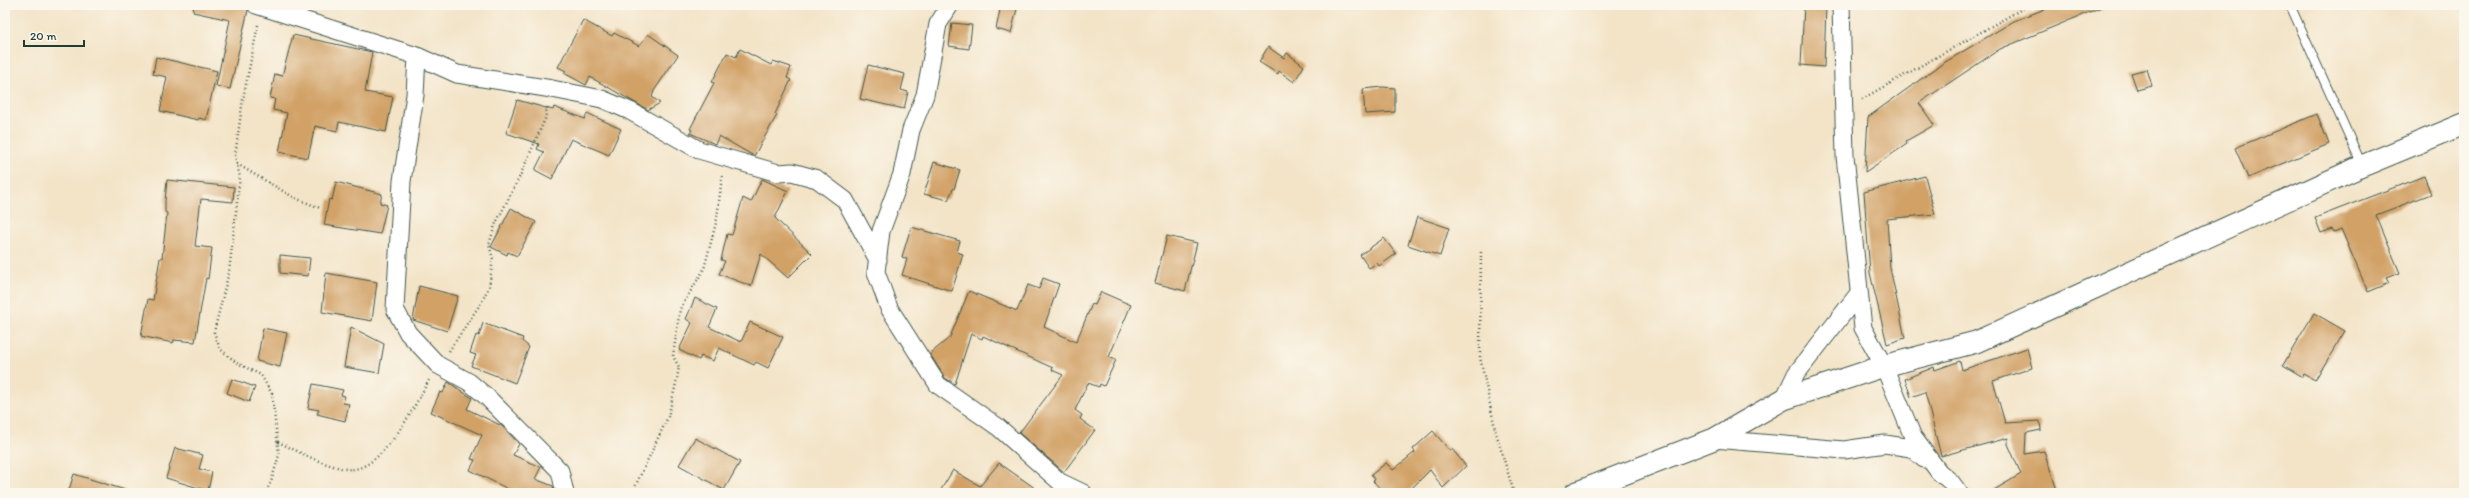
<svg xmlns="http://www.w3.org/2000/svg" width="2469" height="498" viewBox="0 0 2469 498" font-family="Itim,sans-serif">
<rect width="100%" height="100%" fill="#fbf7ec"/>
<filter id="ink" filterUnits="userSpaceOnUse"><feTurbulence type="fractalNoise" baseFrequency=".025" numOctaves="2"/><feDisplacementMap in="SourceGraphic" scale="8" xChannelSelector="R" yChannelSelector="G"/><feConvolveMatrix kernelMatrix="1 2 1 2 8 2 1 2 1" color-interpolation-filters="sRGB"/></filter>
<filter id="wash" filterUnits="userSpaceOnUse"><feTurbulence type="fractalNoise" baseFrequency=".012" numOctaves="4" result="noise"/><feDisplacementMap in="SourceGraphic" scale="16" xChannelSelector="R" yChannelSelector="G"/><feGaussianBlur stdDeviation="0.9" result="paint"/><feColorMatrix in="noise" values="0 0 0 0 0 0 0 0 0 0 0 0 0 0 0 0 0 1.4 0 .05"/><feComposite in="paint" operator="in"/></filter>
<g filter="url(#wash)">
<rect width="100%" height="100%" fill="#f3e4c8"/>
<g id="blocks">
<!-- building -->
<path fill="#d1a166" d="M194,5L246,6L248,10L230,89L216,86L230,20L193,12Z
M1001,5H1018L1011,33L996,29Z
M1804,5H1826L1824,67L1801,65Z
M2055,5L2104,6L2000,49L1919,103L1934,125L1906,141L1907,144L1865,172L1868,117L1942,64L2014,21Z
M583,20L612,36L614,33L639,46L648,34L678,55L654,91L652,97L660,103L648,110L590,77L586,85L564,73L566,71L558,67Z
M952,23L972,25L969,49L949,46Z
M293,35L372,52L365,92L393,97L386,132L339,122L337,131L315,126L308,158L279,152L287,113L273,110L275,99L270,98L275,74L282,76Z
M1268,47L1284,58L1287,53L1304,66L1294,82L1279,71L1278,74L1259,62Z
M740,49L771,65L773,61L791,67L787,78L791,80L775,114L777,115L754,156L719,136L715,144L690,133L692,130L690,129L714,83L712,82L727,53L736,57Z
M156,57L217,71L206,120L199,118L198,120L160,111L167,77L153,74Z
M868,65L905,74L901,90L908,92L904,109L860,99Z
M2147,69L2152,86L2137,90L2131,73Z
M1382,87L1395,88V112L1365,114L1363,89Z
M517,100L553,110L554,107L585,119L587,113L621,129L609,155L571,139L552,179L535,170L544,152L537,149L539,144L506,133Z
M2317,114L2329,144L2248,178L2235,148Z
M934,162L960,170L954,189H953L948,200L924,194Z
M1925,176L1935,214L1887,219L1890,268L1905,338L1887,344L1870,273L1864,192Z
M2424,176L2431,194L2376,215L2400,273L2387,278L2390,283L2368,292L2341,229L2334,232L2332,229L2321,233L2315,218Z
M762,179L788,191L775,218L812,254L788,278L761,254L751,286L719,274L725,261L721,260L727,234L732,235L743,198L751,202Z
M167,180L234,187L233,202L201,199L195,246L212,248L208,279L206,278L195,342L174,340L173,343L141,336L148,299L153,300L160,258H162L167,213L165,212V201Z
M336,182L382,194L380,203L387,205L380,234L324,225L329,199L332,200Z
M511,208L536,222L517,256L508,252L507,255L491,247Z
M1417,217L1449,228L1440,256L1408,245Z
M911,227L960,241L957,252L963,254L952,291L902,275L907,259L902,257Z
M1167,236L1197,243L1185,291L1155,283Z
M1384,238L1396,254L1379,266L1377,263L1369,268L1360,255Z
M280,255L310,258L308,276L280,273Z
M326,273L377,282L372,321L322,312Z
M1043,278L1059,284L1044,327L1076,342L1092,304L1095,305L1101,292L1131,305L1109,357L1116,360L1104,386L1100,384L1099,387L1088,383L1075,410L1082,415L1080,419L1095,430L1064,472L1019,433L1063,375L1052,370L1053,368L983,336L982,339L971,334L955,384L945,378L930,354L950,337L969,291L1017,311L1028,285L1039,289Z
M419,286L458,296L447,331L413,320Z
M695,298L717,309L709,327L741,342L750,322L783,337L768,368L756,362L754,365L719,348L713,361L701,356L699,360L679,350L692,323L686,319Z
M2314,313L2345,331L2315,380L2304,374L2303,377L2283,365Z
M483,323L523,338L522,341L529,347L515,383L471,366L476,355L470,353L476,335L479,336Z
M351,327L384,344L379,373L344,367Z
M263,328L287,333L280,367L257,361Z
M2027,348L2032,368L1993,381L2005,423L2040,421L2041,430L2026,433L2025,454L2044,451L2058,493H1989L2021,474L2008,444V438L1941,456L1925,392L1911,397L1905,379L1934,367L1935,370L1960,361L1962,370Z
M232,379L255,387L249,402L227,393Z
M448,382L472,398L467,409L502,426L519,444L513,455L541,467L535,479L553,486L555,493H516L470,470L475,460L471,459L482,435L431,412L440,392L443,393Z
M313,384L343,390L341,395L345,396L343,403L349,404L345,421L317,414L319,410L308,408Z
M1433,431L1450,451L1452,449L1466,466L1443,488L1430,470L1407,493H1384L1373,481L1375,480L1371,475L1386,463L1393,470L1415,452L1413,449Z
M695,438L740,462L724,490L679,465Z
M175,448L203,455L199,469L212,472L208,491L166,478Z
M999,463L1042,493H939L953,470L980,486Z
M74,474L125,490V493H68Z"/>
</g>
</g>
<g filter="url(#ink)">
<use href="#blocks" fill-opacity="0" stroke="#3f564a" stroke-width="1"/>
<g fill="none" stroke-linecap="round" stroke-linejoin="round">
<!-- service casing -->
<g stroke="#3f564a" stroke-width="10">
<path id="service" d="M2290,5L2362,165"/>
</g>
<!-- minor casing -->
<g stroke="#3f564a" stroke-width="19">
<path id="minor" d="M256,5L417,56L415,95L402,181L395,309L408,333L438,365L469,382L487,397L560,471L565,493
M950,5L938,24L925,95L911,130L902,174L881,231L876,272L889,308L938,385L998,427L1060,482L1083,493
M1841,5L1845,156L1863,328L1884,366L1913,437L1939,472L1951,482L1959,493
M417,56L457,74L552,89L602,99L630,111L699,150L778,173L792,172L817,179L845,200L878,260
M1784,399L1796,374L1859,293
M1714,439L1844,450L1885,444L1911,448L1924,459"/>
</g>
<!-- tertiary casing -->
<g stroke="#3f564a" stroke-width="23">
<path id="tertiary" d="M1575,493L1714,439L1784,399L1884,366L1976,342L2362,166L2464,124"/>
</g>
<!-- path -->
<path stroke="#3f564a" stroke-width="2.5" stroke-dasharray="1 3" stroke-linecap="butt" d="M258,25L243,99L235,156L240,177L229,272L214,332L220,349L237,363L261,375L272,394L279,455L271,482L265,493
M1862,99L2029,5
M237,164L295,198L320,208
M1481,252L1480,357L1496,433L1514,493
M449,351L481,303L489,287L493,259L489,245L495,225L520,176L545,119L547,107
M278,442C300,452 322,465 346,469C381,475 415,405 429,380
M632,493L668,417L677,379L679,367L673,356L680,309L704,269L717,219L722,176"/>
<!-- service -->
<use href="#service" stroke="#fff" stroke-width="8"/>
<!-- minor -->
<use href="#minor" stroke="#fff" stroke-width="17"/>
<!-- tertiary -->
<use href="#tertiary" stroke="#fff" stroke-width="21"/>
</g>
</g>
<!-- margin -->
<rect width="2469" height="498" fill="none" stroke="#fbf7ec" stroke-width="20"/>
<!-- scale -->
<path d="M24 40v6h60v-6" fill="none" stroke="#1f3d34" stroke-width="2"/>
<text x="30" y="40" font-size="12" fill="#1f3d34" stroke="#fbf7ec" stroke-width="3" paint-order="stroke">20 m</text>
</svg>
